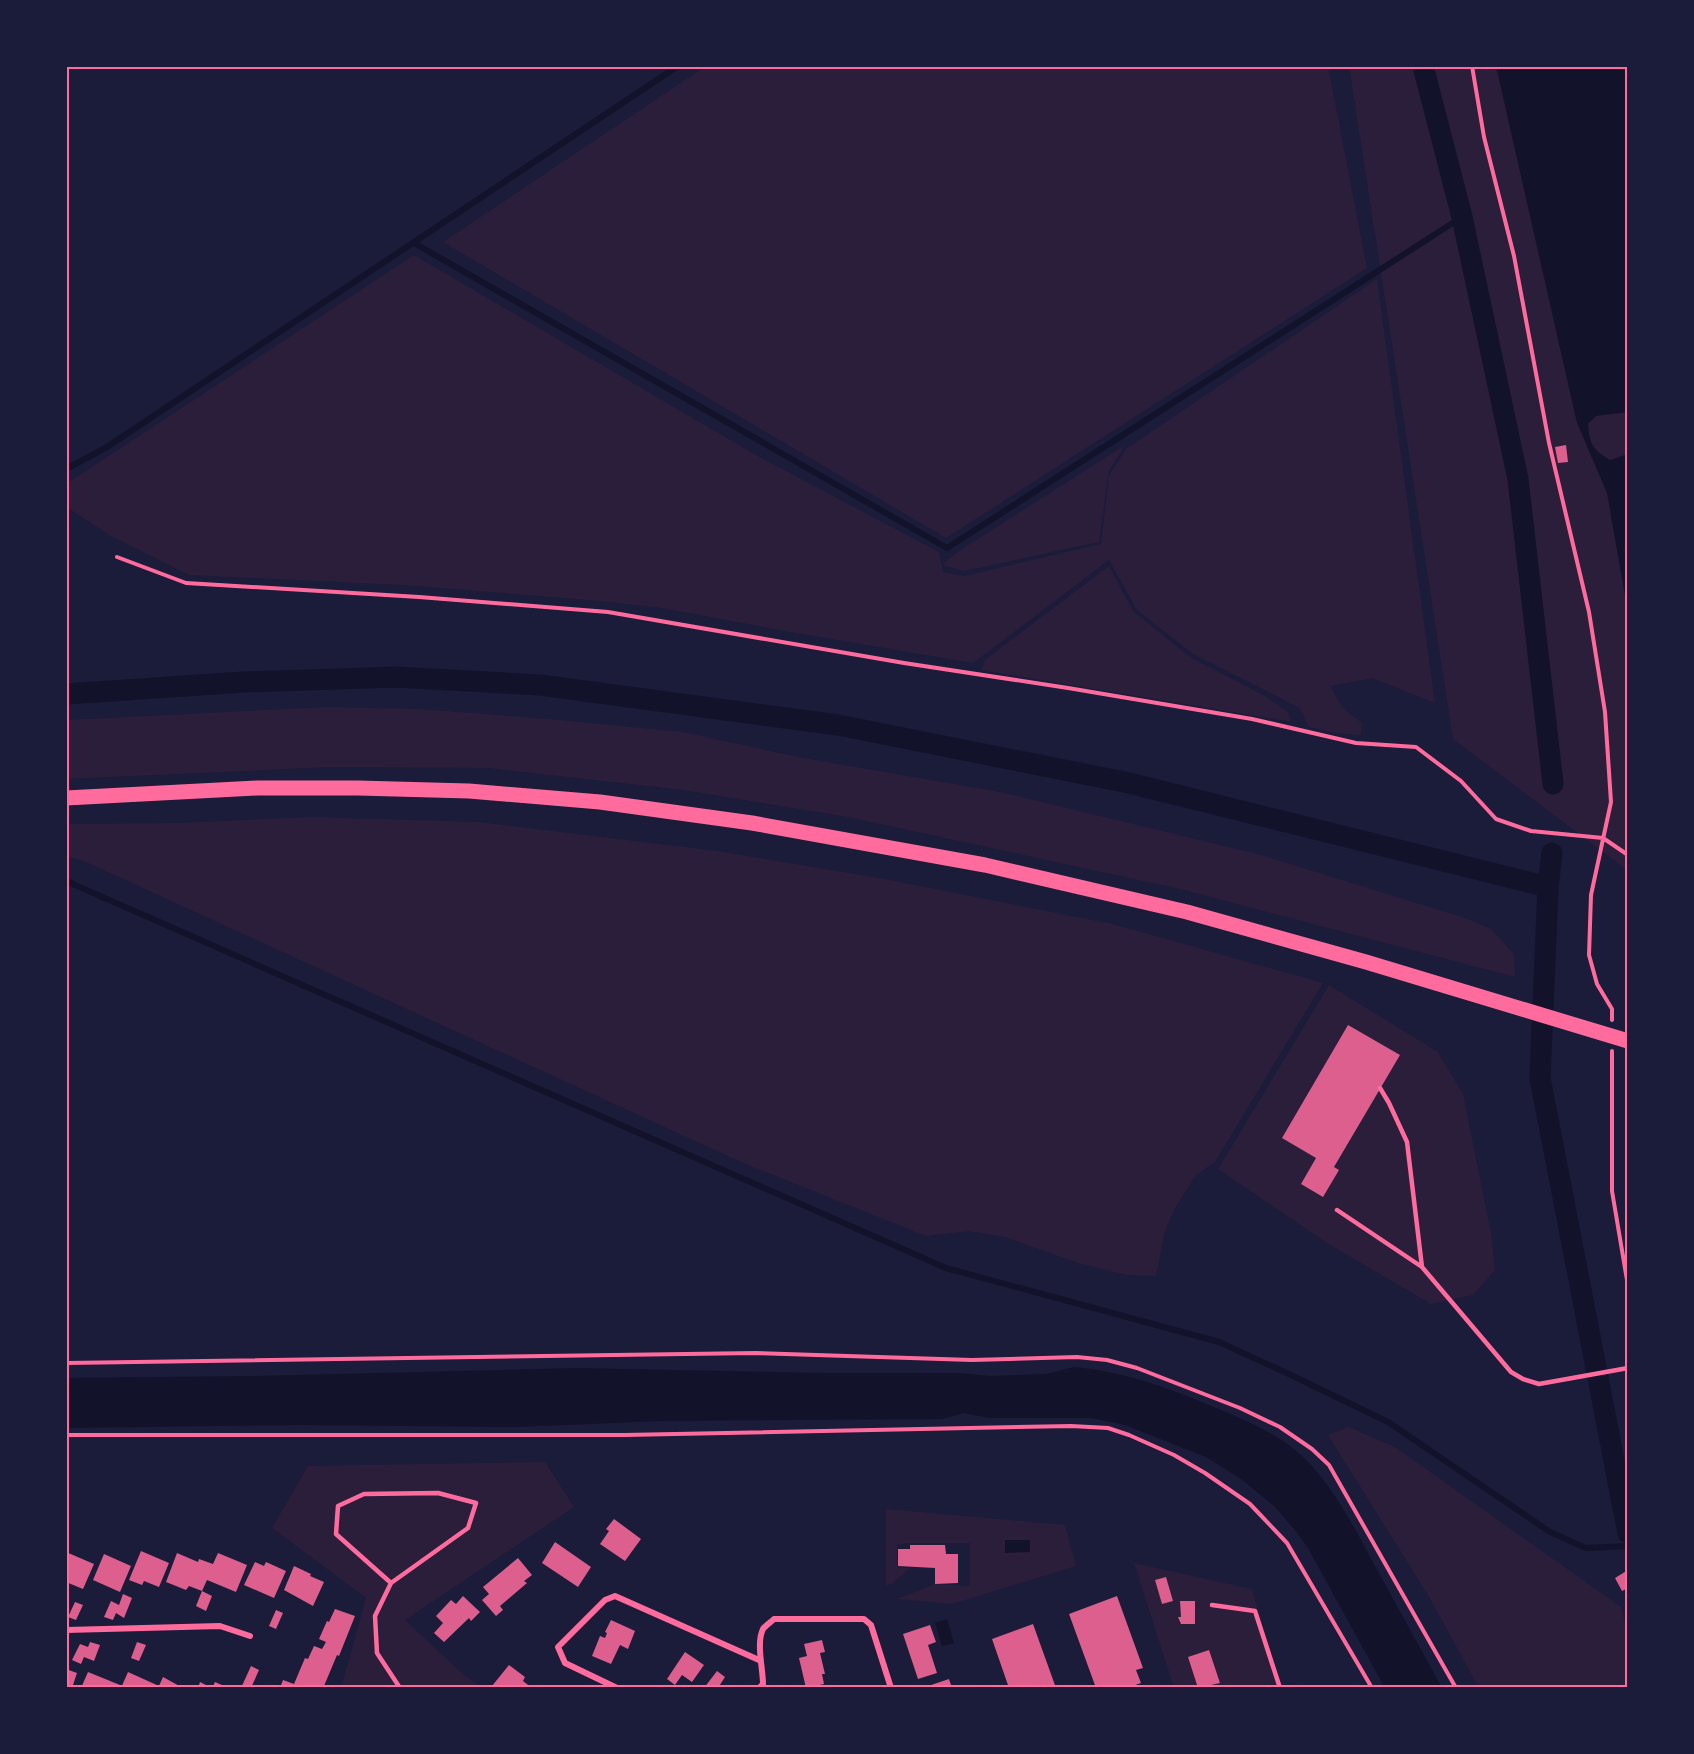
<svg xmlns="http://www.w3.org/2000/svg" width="1694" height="1754" viewBox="0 0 1694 1754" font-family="'PT Sans Narrow',sans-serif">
<rect width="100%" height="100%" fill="#1b1b3a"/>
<!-- green -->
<path fill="#2a1e3b" d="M706,66H1328L1367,268L946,538L443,242Z
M1349,66H1628V871L1453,739Z
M414,255L756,455L939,552L943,572L964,576L1101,544L1109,475L1126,449L1377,279L1435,703L1372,678L1330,686L1342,707L1362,723L1361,735L1336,733L1309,727L1300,708L1193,654L1137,610L1109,560L973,663L796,633L656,607L578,599L402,585L189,575L111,536L66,507V484Z
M1125,445L1109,471L1099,542L964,571L945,566L944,563L959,551Z
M1109,566L1133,611L1190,657L1265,696L1287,711L1292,722L981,670L986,659Z
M326,707L419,709L548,719L683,732L798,757L1000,792L1258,854L1468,919L1491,929L1514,954L1515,977L1180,889L848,817L683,790L489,768L331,767L66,779V720Z
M312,817L479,822L717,851L879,878L1113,924L1323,983L1215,1162L1196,1175L1175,1208L1165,1231L1156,1276L1126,1275L1078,1263L1005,1237L969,1231L926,1236L741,1162L86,862L66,856V824H68L177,823Z
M1329,985L1438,1052L1463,1094L1491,1233L1495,1270L1473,1295L1431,1304L1327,1243L1218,1169Z
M1349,1427L1395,1447L1621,1607L1628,1636V1688H1479L1428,1595L1328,1435Z
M545,1462L574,1507L405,1620L463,1674L483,1688H341L366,1598L272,1528L308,1466Z
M886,1509L1065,1525L1076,1566L952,1604L897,1599L935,1584L970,1586V1543H909L897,1545V1567L910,1568L893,1583L886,1586Z
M1134,1563L1252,1589L1279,1688H1174Z"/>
<!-- water -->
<path fill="#12122b" d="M1496,66H1628V412L1596,416L1588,424C1590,445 1592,449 1610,460L1628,454V613L1607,493L1577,423Z
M1074,1367C1132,1373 1173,1390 1226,1412C1249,1422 1274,1433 1294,1449C1329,1477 1355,1529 1376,1568C1398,1608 1420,1648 1442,1688H1385L1308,1548L1295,1530L1274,1506L1241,1479L1206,1457L1125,1425L1092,1418H989L964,1413L942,1419L662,1421L517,1427L302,1425L66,1428V1378L256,1376L575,1368L831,1373H959L990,1376L1046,1374Z
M1005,1540H1030V1552L1005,1553Z
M947,1619L954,1643L942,1646L935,1623Z"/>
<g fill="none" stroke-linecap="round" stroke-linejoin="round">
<!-- stream -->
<path stroke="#12122b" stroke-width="6" d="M414,243L947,548L1462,217
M66,469L107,447L678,66
M66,881L946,1268L1219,1342L1289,1374L1388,1422L1550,1532L1586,1548L1628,1546"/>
<!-- canal -->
<path stroke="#12122b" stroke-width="21" d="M1423,66L1462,217L1518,479L1553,784
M66,694L244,682L396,677L540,685L838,725L1129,783L1548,887L1540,1078L1628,1533
M1548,887L1552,853"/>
</g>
<!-- building -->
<path fill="#dd5f8e" d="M1566,445L1568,462L1558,463L1555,447Z
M1348,1025L1400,1055L1334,1167L1339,1170L1323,1197L1301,1184L1316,1158L1282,1138Z
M614,1519L641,1539L625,1561L600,1544L609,1531L606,1529Z
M555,1542L591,1567L578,1587L542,1563Z
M910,1545H945L946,1554H958V1583L935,1584V1568L898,1566V1549H910Z
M141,1551L169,1563L159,1587L144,1581L142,1585L129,1580Z
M66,1552L94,1564L83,1589L66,1582Z
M177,1553L198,1562L199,1559L213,1564L218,1553L247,1565L236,1592L207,1580L202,1591L212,1596L206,1611L196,1606L202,1591L189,1586L186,1590L166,1582Z
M104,1554L131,1566L120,1592L93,1580Z
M518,1558L532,1575L524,1581L527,1583L500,1606L503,1610L496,1616L482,1600L489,1594L483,1587Z
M255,1562L264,1566L266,1562L286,1571L274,1598L244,1585Z
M294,1566L311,1574L310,1576L324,1582L313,1606L284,1590Z
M1628,1570V1588L1622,1591L1615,1578Z
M1166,1577L1173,1601L1162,1604L1155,1580Z
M123,1594L132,1598L124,1618L116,1613L113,1620L104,1617L111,1601L119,1605Z
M463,1596L480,1612L471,1621L469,1618L444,1642L434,1633L443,1623L436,1616L451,1600L456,1604Z
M1117,1596L1143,1668L1136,1670L1141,1683L1127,1688H1096L1069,1614Z
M1180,1601H1195V1624H1181L1178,1617H1181Z
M75,1602L83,1605L76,1620L68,1617Z
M335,1609L355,1616L339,1656L337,1655L324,1686L321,1685L319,1688H280L283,1680L294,1684L305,1658L308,1659L314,1646L322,1649L326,1642L319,1639L327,1621L329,1622Z
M276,1610L283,1613L276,1629L269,1626Z
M611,1620L635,1631L628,1649L620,1645L611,1664L592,1656L600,1636L605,1638L607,1633L605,1632Z
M1033,1624L1056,1688H1009L992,1639Z
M930,1625L936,1642L928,1645L937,1673L918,1679L903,1634Z
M822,1640L825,1652L820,1653L825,1674H822L824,1684L806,1688L799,1658L807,1656L804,1644Z
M90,1642L100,1645L94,1661L84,1657L81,1664L72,1660L80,1644L88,1647Z
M137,1642L146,1645L139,1661L131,1658Z
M1209,1650L1220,1683L1198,1688L1188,1657Z
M685,1652L704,1665L692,1682L682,1675L675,1685L667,1679Z
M509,1665L525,1677L523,1681L532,1688H494L492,1686Z
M251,1666L259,1670L251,1688H241Z
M66,1669L77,1673L72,1688H66Z
M717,1671L725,1677L718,1688H704Z
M88,1672L120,1685L118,1688H81Z
M128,1672L159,1686L163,1677L183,1688H121Z
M949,1679L952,1688H929L928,1686Z
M200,1682L212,1688L215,1682L229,1688H198Z"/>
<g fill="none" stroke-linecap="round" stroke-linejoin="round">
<!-- path -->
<path stroke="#ff6b9d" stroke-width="4" d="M1472,66L1484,137L1514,256L1549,443L1589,612L1605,712L1611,802L1591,895L1589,955L1597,984L1612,1009V1020
M117,557L186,583L419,597L608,612L904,663L1068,688L1252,719L1356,743L1416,747L1461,781L1496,819L1531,831L1603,838L1628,855
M1612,1051V1191L1628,1286
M66,1363L756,1353L972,1360L1077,1357L1107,1360L1137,1368L1240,1408L1280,1427L1312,1449L1329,1465L1456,1688
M66,1435H624L1071,1426L1108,1428L1129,1435L1174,1455L1205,1473L1250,1504L1287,1543L1372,1688"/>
<!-- service -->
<path stroke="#ff6b9d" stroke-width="4.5" d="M1380,1088L1389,1103L1407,1142L1422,1267
M1337,1210L1422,1267L1511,1372L1523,1379L1539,1384L1628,1368
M391,1583L336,1534L338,1506L364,1494L438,1493L476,1503L468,1528L391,1583L375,1616L377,1653L400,1688
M1212,1605L1255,1611L1280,1688"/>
<!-- minor -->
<path stroke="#ff6b9d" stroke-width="6" d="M66,1630L220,1626L250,1636
M617,1688L565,1663L558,1647L605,1600L615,1596L759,1660
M759,1688L763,1684C763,1669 756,1643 763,1629C765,1626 771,1622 774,1619H864L871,1625L891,1688"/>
<!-- primary -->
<path stroke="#ff6b9d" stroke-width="15" d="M66,798L257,788H358L469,791L600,802L752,823L985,865L1187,912L1366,962L1628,1041"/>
</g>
<!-- border -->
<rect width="1694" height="1754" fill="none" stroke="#1b1b3a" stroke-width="135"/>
<rect x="68" y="68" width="1558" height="1618" fill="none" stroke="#ff6b9d" stroke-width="2"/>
</svg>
